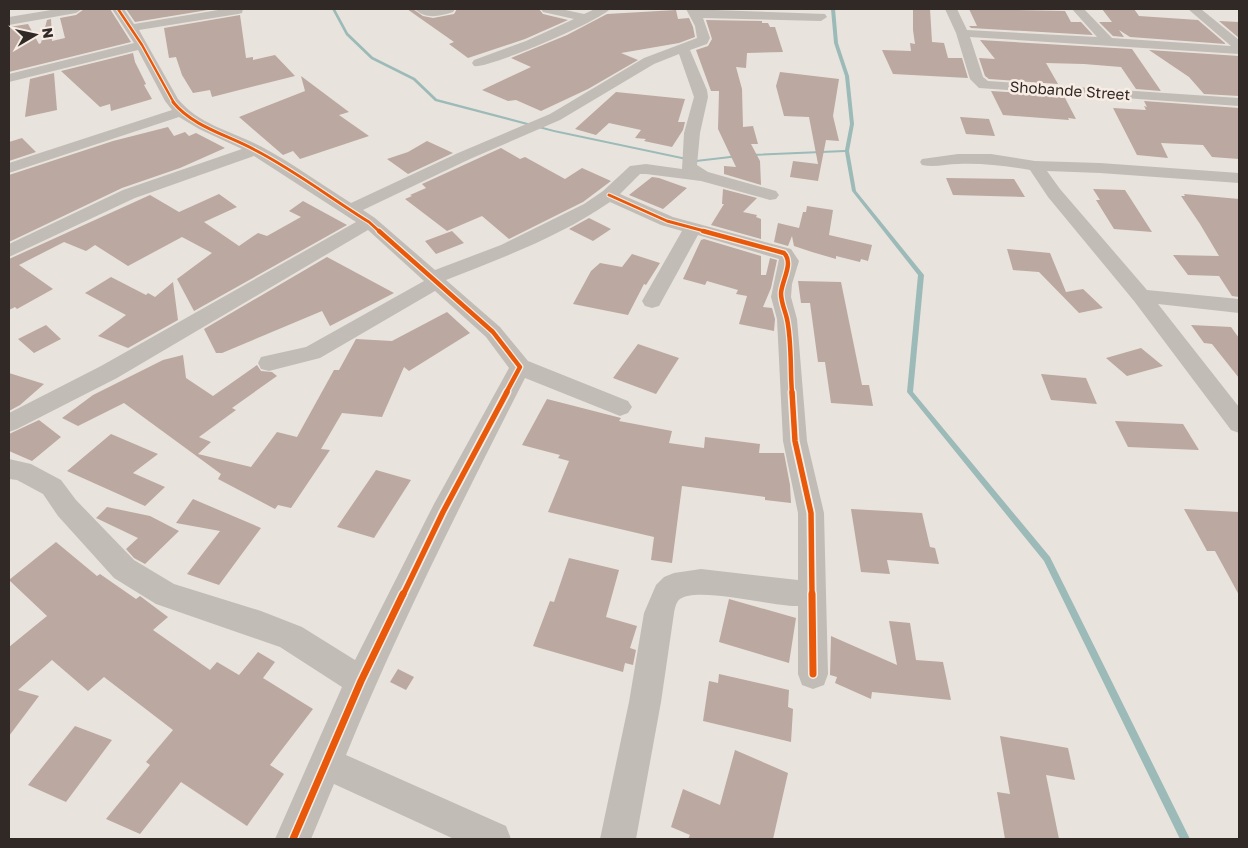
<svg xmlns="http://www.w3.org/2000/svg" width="1248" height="848" viewBox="0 0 1248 848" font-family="'Golos Text',sans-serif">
<rect width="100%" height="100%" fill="#e9e3dd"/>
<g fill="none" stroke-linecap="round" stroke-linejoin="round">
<!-- stream -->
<path fill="#9bbab8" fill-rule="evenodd" d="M332,9H335L348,33L373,57L415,78L437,99L554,130L696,160L739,155L741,156L739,157L696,162L554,132L435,101L413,80L371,59L346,35Z
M831,9H835L838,43L849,76L854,124L849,151L856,191L924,275L913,392L1050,557L1190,839H1180L1044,561L907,392L918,275L852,191L845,152L749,156L747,155L749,154L845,150L850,124L845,76L834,43Z"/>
</g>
<!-- building -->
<path fill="#bba8a0" d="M84,9H110L131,42L9,72V27L28,24L39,44L41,43L47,20L51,19L52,41L65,38L60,18L76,15Z
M126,9H214L135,22Z
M407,9H413L423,16L433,18L454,14L457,9H539L543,14L568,20L525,39L468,58L449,44L454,42Z
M913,9H930L932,42L944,43L948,58H962L968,78L893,74L882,50L911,51L910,43L915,44L913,30Z
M969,9L1065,11L1071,22H1081L1093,35L971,28L969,26H977Z
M1102,9H1134L1139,16L1198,20L1226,44L1130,37L1119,30L1124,37L1113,36L1099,22H1112Z
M676,10L678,19L689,18L693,27L695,37L679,43L621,53L638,60L588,89L541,111L516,100L508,101L482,90L531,67L511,58L567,35L607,14Z
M240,15L246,58L253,57V60L275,55L295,76L212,97L210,90L193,93L182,75L176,57L169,58L164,28Z
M706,20L762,21V23H768L770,27H775L783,52L747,53L746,68L736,67L742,89L743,127L753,126L758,144H751L760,161L761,185L724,174V166L736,167L718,129L719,91H711L696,50L708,46L712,39Z
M1219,21L1239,22V38Z
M980,40L1132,49L1161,91L1136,89L1121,67L1084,64L1046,63L1058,84L989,79L985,76L979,58L995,59Z
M1149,50L1239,56V96L1204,94L1189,77Z
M133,53L135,62L146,84L144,85L152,99L111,111L110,104L100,107L61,71Z
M780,72L839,79L833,116L839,141L826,140L818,181L790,177L793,161L818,164L809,117L784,116L776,86Z
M54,73L57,110L25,117L30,79Z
M301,76L349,112L339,115L369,136L300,159L293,151L283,155L239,117L305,91Z
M991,91L1064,96L1076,119L1068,118L1069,120L1003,115Z
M616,92L685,99L678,122H685L683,130L672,147L644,141L646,139L635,138L641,130L609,123L596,135L575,129Z
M1144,101L1239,108V159L1212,157L1203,145L1161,143L1168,158L1137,155L1113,108L1146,110L1144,106L1147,107Z
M960,117L989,119L995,136L966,134Z
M168,127L174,136L185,132L189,136L196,133L225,148L180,168L122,188L9,242V175L113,141Z
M22,138L36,152L9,161V142Z
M427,141L453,153L408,174L387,159L408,152Z
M501,148L520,159L525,157L565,179L582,168L611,181L583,202L509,239L482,216L447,231L405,199L412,196L410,195L426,188L422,184Z
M652,177L659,178L687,188L663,209L629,195Z
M946,178L1014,179L1025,197L953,195Z
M723,189L757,198L743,212L757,215L756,217L761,219V239L711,225L724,204H722Z
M1093,189L1125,190L1152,232L1114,229L1096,200H1100Z
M219,194L237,207L204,222L239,246L258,233L267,236L301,217L289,211L303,201L347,225L194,311L177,279L212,253L182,237L128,266L95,245L86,251L64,242L19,265L53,289L17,309L15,307L9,310V259L150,195L179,212Z
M1184,194L1239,199V297L1232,296L1219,276L1188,275L1173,255L1219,256L1200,224L1181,196H1185Z
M807,206L833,210L829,235L872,245L868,261L861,259L860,262L836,256V259L812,252L794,246L792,236L788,246L774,242L778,223L799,228L803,212H806Z
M589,218L611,229L593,241L569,229Z
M452,231L464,243L436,254L425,241Z
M704,239L761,256V275H766L770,258L777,260L771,288L763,307L772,308L775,319L774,331L739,324L747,296L736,294L738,290L707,281L705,285L683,279L701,240Z
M1007,249L1050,253L1066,292L1083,289L1103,308L1079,313L1039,272L1013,270Z
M632,254L660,263L646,285L644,284L628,315L573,304L591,271L600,263L622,267Z
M327,257L394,293L330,326L322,311L222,353H216L204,329Z
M111,277L146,295L148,293L155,297L173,282L178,320L128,348L98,336L126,315L85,293Z
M798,281L841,282L862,385H869L873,406L831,403L825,362H818L810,303H801Z
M447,312L470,333L409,371L404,367L382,417L342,413L321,449L330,450L291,508L278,505L275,509L218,479L221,474L124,403L78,426L62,418L93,395L163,360L183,355L186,378L213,396L257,365L261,371L272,372L277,376L232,408L236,410L199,437L211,442L198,454L251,467L277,432L297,437L334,370H339L356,339L392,341Z
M46,325L61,339L34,353L18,339Z
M1191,325L1231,327L1239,338V378L1212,344L1204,343Z
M638,344L679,358L656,394L613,378Z
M1141,348L1163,366L1127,376L1106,358Z
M9,373L44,384L20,405L9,411Z
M1041,374L1086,378L1097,404L1051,400Z
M547,399L621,418L619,421L672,431L669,443L704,448L705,437L760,444L759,453H784L790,485L791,503L765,500V497L682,486L672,563L651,560L654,537L548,512L569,461L558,458L560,455L522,445Z
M39,420L61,437L32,461L9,451V434Z
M1115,421L1183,424L1199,450L1128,447Z
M111,434L158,454L133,473L165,487L145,506L67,471Z
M376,470L411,480L374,538L337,527Z
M193,499L261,528L219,585L187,574L220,531L176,523Z
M107,507L150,516L179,531L145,564L134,558L126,549L138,538L96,518Z
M851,509L922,513L930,547L935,548L939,564L887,560L890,574L861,572Z
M1184,509L1239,512V595L1215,551H1207Z
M56,542L97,576L100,574L136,599L140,596L168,617L153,630L210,670L217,662L239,675L258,652L275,662L263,678L313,709L270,765L284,774L247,826L181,782L140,834L106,819L150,765L146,762L173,730L104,677L88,691L52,660L18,690L39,696L9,736V647L47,616L9,580Z
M569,558L619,570L606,617L637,626L630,648L636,650L633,665L625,663L623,672L533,646L550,601L554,602Z
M729,599L796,618L789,663L719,642Z
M889,621L910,623L916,660L943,662L951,700L872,692L871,699L835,683L837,677L830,675L831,636L897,665Z
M398,669L414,677L406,690L390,682Z
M719,674L789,690L788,707L793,709L791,742L703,721L709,681L718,683Z
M75,726L112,740L66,802L28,785Z
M1000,736L1068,748L1075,780L1046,775L1059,839H1005L997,792L1010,794Z
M735,750L788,773L773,839H688L690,835L671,827L683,789L720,805Z"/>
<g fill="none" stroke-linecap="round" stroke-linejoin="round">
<!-- street -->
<path fill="#c2bcb7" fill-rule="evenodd" d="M57,9H82L76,13L9,25V17Z
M112,9H124L134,24L224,9H243L242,13L238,14L139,30L178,99C199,125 234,132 262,147C292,163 321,184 351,203L458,153L550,114L644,58L697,38L695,26L686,9L825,14L827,17L821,21L703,18L710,38L707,44L690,50L707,90L708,97L700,133L697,165L708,172L776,191L779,195L776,199L770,200L701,181L646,174H640L620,194L673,217L791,249L799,261L792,284L791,297L797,319L807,441L824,513L828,674L824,685L813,689L802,685L798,674V606C772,607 699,586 680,599C676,602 675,608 674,613L661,702L636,839H600L629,702L644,613L656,585L664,577L674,573L701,569L798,580V513L783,441L777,319L771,297L779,259L698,235L659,306L652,308L645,306L642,301L682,231L661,225L610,202C561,236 502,258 446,280L500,327L528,361L628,401L632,407L628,413L620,416L525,378C462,502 399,626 346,755L506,826L511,839H454L334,784L311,839H275L342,687L280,647L156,604L114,578L58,516L43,494L17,480L9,479V459L31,464L61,480L76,500L134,560L174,584L261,611L302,627L355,660L434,504L509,368L486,337L435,291L320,358L269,371L261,369L258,363L261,357L306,347L424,281L368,230L117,378L17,429L9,432V413L101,366L356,222L254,156L135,198L9,257V244L123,190L242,149L199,129L179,117L9,173V163L172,110L165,101L138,50L9,82V74L134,43ZM679,54L694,97L684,133L682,169L646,164L630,166L603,191L584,204L501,245L435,270L375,218L363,210L470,159L560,120L654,64Z
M415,9H455L453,12C441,16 425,20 415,9Z
M541,9H561L584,14L595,9H610C600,21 488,69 474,66L472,63L474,60L526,41L574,19L543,12Z
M945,9H957L967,30L1097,37L1072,9H1084L1112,38L1231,46L1188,9H1201L1239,40V54L970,37L983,77L988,81L1239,98V106L979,88L970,79L956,33Z
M958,154H991L1035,161L1100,163L1239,173V183L1100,173L1047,171L1060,189L1147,290L1239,299V313L1158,304L1239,407V433L1231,430L1134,301L1048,197L1030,170C1006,166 982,163 958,164C946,164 934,168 922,165L920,162L922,159Z"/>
<!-- cycleway-far4 casing -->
<g stroke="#f7ede4" stroke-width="4.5">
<path id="cycleway-far4" d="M118,9L142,45L174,103"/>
</g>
<!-- cycleway-far3 casing -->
<g stroke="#f7ede4" stroke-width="5">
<path id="cycleway-far3" d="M173,102C193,127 228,135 255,150C294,170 332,199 369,222L380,232
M609,195L667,221L708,232"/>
</g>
<!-- cycleway-far2 casing -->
<g stroke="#f7ede4" stroke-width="7">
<path id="cycleway-far2" d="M379,231L493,332L520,367L506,393
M703,231L784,253C794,263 782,280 781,293C781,303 785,310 787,319C792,343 790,369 792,393"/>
</g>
<!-- cycleway-far1 casing -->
<g stroke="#f7ede4" stroke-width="9">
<path id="cycleway-far1" d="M792,392L795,441L811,513L812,595
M403,595L443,512L507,392"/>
</g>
<!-- cycleway casing -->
<g stroke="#f7ede4" stroke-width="10">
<path id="cycleway" d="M812,594L813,674
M293,839L361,681L403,594"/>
</g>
<!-- cycleway-far4 -->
<use href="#cycleway-far4" stroke="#e8590c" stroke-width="2.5"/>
<!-- cycleway-far3 -->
<use href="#cycleway-far3" stroke="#e8590c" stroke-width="3"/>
<!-- cycleway-far2 -->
<use href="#cycleway-far2" stroke="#e8590c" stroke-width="4.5"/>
<!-- cycleway-far1 -->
<use href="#cycleway-far1" stroke="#e8590c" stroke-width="5.5"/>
<!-- cycleway -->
<use href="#cycleway" stroke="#e8590c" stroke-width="7"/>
</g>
<g text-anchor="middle" stroke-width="5" stroke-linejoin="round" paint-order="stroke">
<!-- far-street labels -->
<g font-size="15" fill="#312926" stroke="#f7ede4">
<text transform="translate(1070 91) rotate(4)" y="5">Shobande Street</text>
</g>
</g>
<!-- border -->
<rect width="1248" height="848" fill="none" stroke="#312926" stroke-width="20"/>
<!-- north arrow -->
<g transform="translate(35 35) rotate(81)" stroke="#f7ede4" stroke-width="4" paint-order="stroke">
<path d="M0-4L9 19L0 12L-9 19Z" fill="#312926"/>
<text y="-8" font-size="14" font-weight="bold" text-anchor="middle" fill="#312926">N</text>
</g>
</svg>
